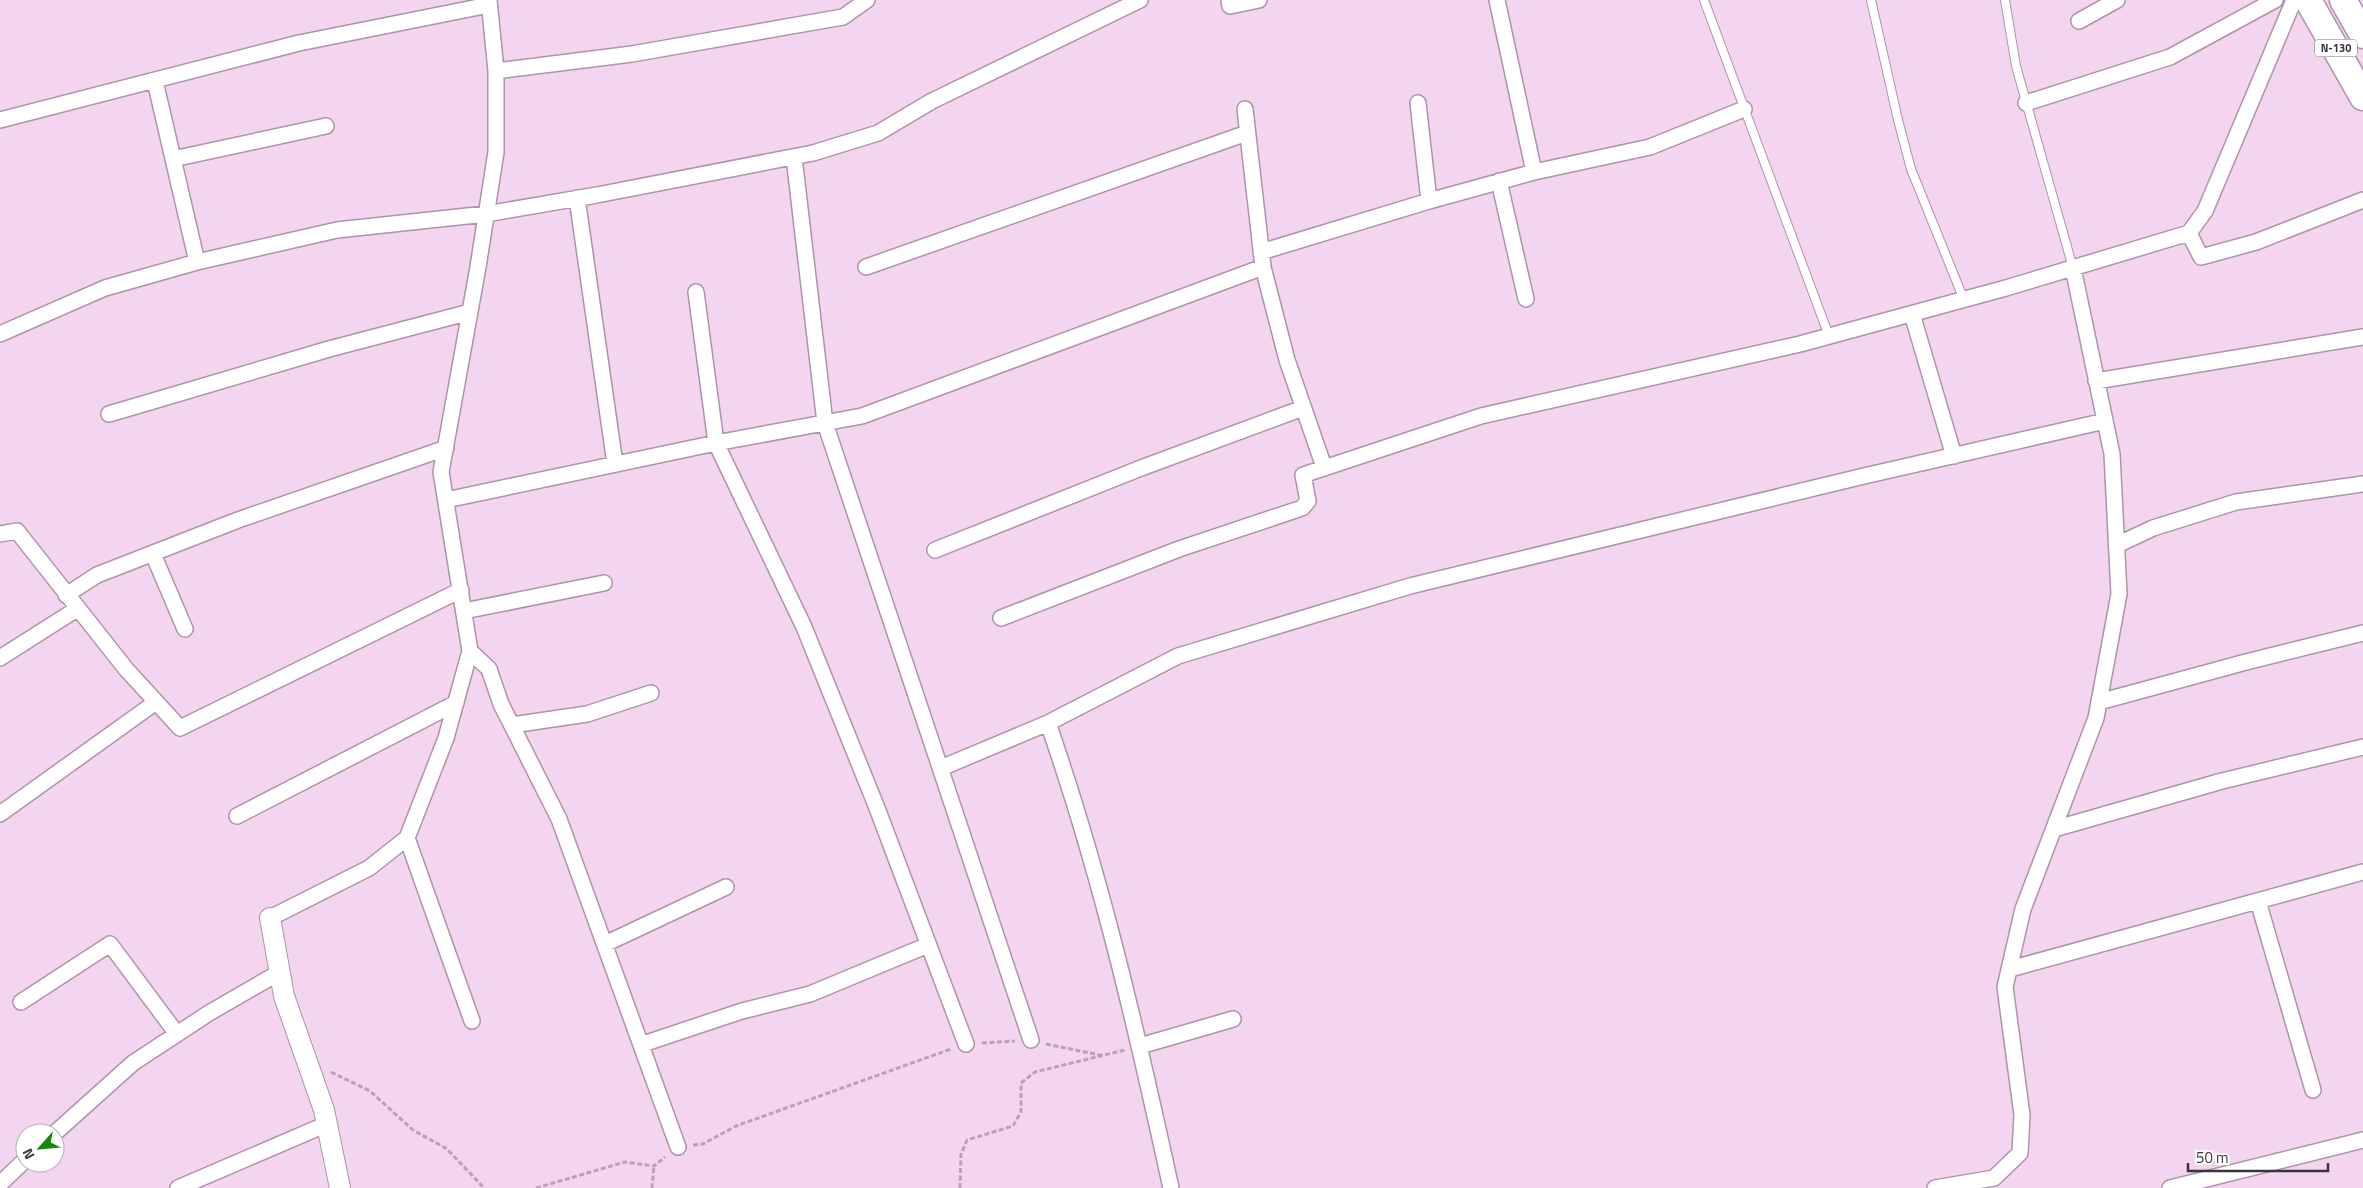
<svg xmlns="http://www.w3.org/2000/svg" width="2363" height="1188" viewBox="0 0 2363 1188" font-family="'Titillium Web',sans-serif">
<rect width="100%" height="100%" fill="#f3d5f0"/>
<g fill="none" stroke-linecap="round" stroke-linejoin="round">
<!-- lane casing -->
<g stroke="#ae93ac" stroke-width="10">
<path id="lane" d="M1704,0L1829,336
M1871,0L1898,120L1911,169L1964,300
M2005,0L2016,66L2073,268"/>
</g>
<!-- street casing -->
<g stroke="#ae93ac" stroke-width="18">
<path id="street" d="M1229,0L1230,6L1259,0
M1497,0L1534,172
M2079,21L2117,0
M496,71L632,54L843,17L867,0
M155,81L197,262
M1418,103L1429,201
M2026,103L2170,57L2275,0
M1245,109L1263,267L1287,360L1324,467
M0,120L299,43L489,5
M794,157L825,423L1031,1040
M173,159L326,126
M1499,181L1526,299
M577,198L615,464
M2189,233L2201,257L2256,242L2363,200
M1261,252L1429,201L1534,172L1650,147L1744,109
M866,267L1247,133
M696,292L716,443L804,627L877,808L966,1044
M1912,314L1954,456
M0,334L105,288L197,262L337,230L486,214L597,195L813,153L878,133L932,101L1140,0
M2096,381L2363,337
M109,414L329,349L470,312
M446,500L716,443L862,416L1263,267
M0,534L17,531L126,669L180,728L461,590
M2117,545L2153,528L2236,502L2363,484
M935,550L1141,468L1303,408
M153,554L185,629
M66,595L97,575L238,520L446,448
M464,611L604,583
M1001,618L1179,549L1302,508L1308,501L1303,475L1481,416L1800,344L2006,288L2189,233L2205,211L2294,0
M470,651L489,669L501,704L559,819L678,1147
M0,658L77,609
M2099,702L2246,662L2363,633
M1048,723C1101,875 1137,1032 1171,1188
M512,725L587,714L651,693
M941,768L1048,723L1178,656L1410,586L1864,476L2105,421
M0,814L156,702
M237,816L456,703
M2054,829L2222,781L2363,747
M407,838L472,1021
M2258,901L2313,1090
M270,918L369,868L407,838L446,738L470,651L441,472L478,267L496,152V71L489,0
M605,944L726,887
M2010,969L2363,872
M21,1002L110,944L177,1034
M643,1044L742,1011L810,994L928,945
M1140,1046L1233,1019
M55,1133L133,1063L209,1013L280,972
M0,1184L25,1160
M178,1188L327,1124
M1935,1188L1994,1178L2020,1153L2022,1115L2005,987L2023,909L2096,718L2119,594L2112,454L2073,268
M2170,1188L2363,1140"/>
</g>
<!-- secondary casing -->
<g stroke="#ae93ac" stroke-width="22">
<path id="secondary" d="M270,918L284,996L324,1110L340,1188"/>
</g>
<!-- highway casing -->
<g stroke="#ae93ac" stroke-width="29">
<path id="highway" d="M2308,0L2363,97
M2343,0L2363,35"/>
</g>
<!-- path -->
<path stroke="#b9a1b7" stroke-width="3" stroke-dasharray="5 2.5" stroke-linecap="butt" d="M982,1043L1015,1041
M1046,1044L1105,1056
M331,1072L370,1091L413,1130L447,1149L484,1188
M693,1145L703,1144L736,1126L951,1049
M536,1188L625,1162L654,1166L665,1157
M652,1188L654,1166
M960,1188L961,1154L967,1140L1013,1126L1021,1112V1083L1035,1072L1125,1050"/>
<!-- lane -->
<use href="#lane" stroke="#fff" stroke-width="8"/>
<!-- street -->
<use href="#street" stroke="#fff" stroke-width="15"/>
<!-- secondary -->
<use href="#secondary" stroke="#fff" stroke-width="20"/>
<!-- highway -->
<use href="#highway" stroke="#fff" stroke-width="26"/>
</g>
<g text-anchor="middle" stroke-width="4.5" stroke-linejoin="round" paint-order="stroke">
<!-- shield labels -->
<rect fill="#fff" stroke="#787077" stroke-width="1" x="2315" y="39.5" width="42" height="17" rx="4"/>
<g font-size="11" font-weight="bold" fill="#3e333d">
<text x="2336" y="52">N-130</text>
</g>
</g>
<!-- north arrow -->
<g transform="translate(40 1148) rotate(243)"><circle r="24" fill="#ffffff" stroke="#b2adb1"/>
<path d="M0-4L9 19L0 12L-9 19Z" fill="#15890b"/>
<text y="-8" font-size="14" font-weight="bold" text-anchor="middle" fill="#3e333d">N</text>
</g>
<!-- scale -->
<path d="M2188 1163v8h140v-8" fill="none" stroke="#3e333d" stroke-width="2.5"/>
<text x="2196" y="1163" font-size="15" fill="#3e333d" stroke="#ffffff" stroke-width="4" paint-order="stroke">50 m</text>
</svg>
